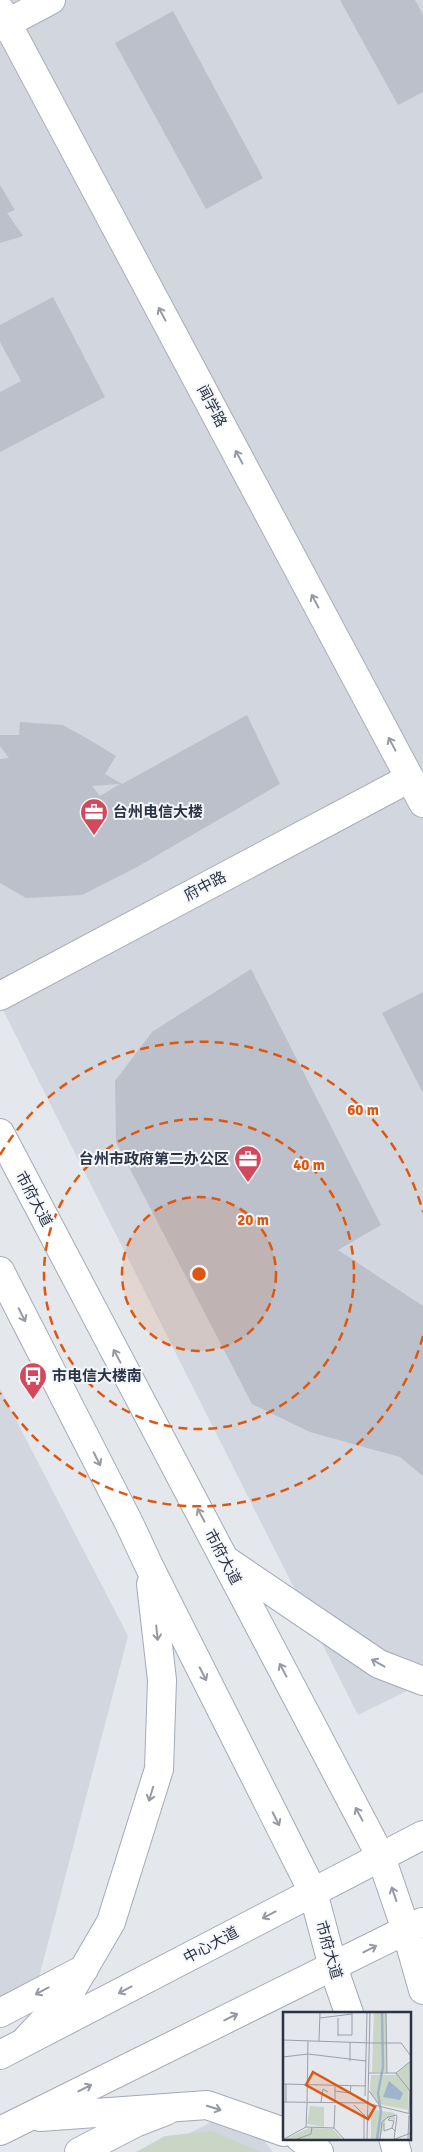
<svg xmlns="http://www.w3.org/2000/svg" width="423" height="2152" viewBox="0 0 423 2152" font-family="Signika,'Noto Sans SC',sans-serif">
<rect width="100%" height="100%" fill="#e4e7ec"/>
<!-- built -->
<path fill="#d2d6de" d="M0,0H423V1683L358,1715L0,1004Z
M0,1389L128,1636L37,1985L0,2004Z
M239,2108L273,2152H152Z"/>
<!-- green -->
<path fill="#c9d6c5" d="M212,2131L261,2152H136L165,2136Z"/>
<!-- building -->
<path fill="#bbc0ca" fill-rule="evenodd" d="M340,0H415L423,15V92L398,105Z
M173,11L263,178L206,209L115,43Z
M0,185L15,210L7,213L23,236L0,243Z
M53,297L105,397L0,452V392L21,381L0,342V325Z
M247,715L280,784L137,867L82,895L26,898L0,883V759L9,758L0,746V735H19L20,722L63,725L88,739L116,756L105,774L122,784ZM120,784L100,796L92,786Z
M251,969L381,1225L338,1250L423,1306V1476L400,1457L310,1432L252,1404L116,1142L115,1081L152,1032Z
M423,992V1093L382,1013Z"/>
<g fill="none" stroke-linecap="round" stroke-linejoin="round">
<!-- secondary casing -->
<g stroke="#a9aeb7" stroke-width="30">
<path id="secondary" d="M0,10L423,803
M0,27L51,0
M0,996L410,778
M0,2013L84,1969
M79,2152L135,2123L166,2111"/>
</g>
<!-- primary casing -->
<g stroke="#a3abb8" stroke-width="30">
<path id="primary" d="M0,1133L381,1857L406,1930L423,1990
M0,1271L129,1523L150,1568L313,1892L333,1967L349,2013
M227,1561L379,1664L423,1681
M23,2043L69,1994L111,1922L159,1769L162,1680L151,1584
M0,2055L423,1835
M40,2117L207,2105L284,2132
M0,2131L422,1922
M300,2138L319,2152
M393,2138L397,2152"/>
</g>
<!-- secondary -->
<use href="#secondary" stroke="#fff" stroke-width="28"/>
<!-- primary -->
<use href="#primary" stroke="#fff" stroke-width="28"/>
</g>
<!-- one-way arrows -->
<defs><path id="oneway-shaft" d="M-6 0H5M1.5-3L5.5 0L1.5 3" fill="none" stroke-width="1.6" stroke-linecap="round" stroke-linejoin="round" transform="scale(1.25)"/></defs>
<g stroke="#959aa2">
<use href="#oneway-shaft" transform="translate(162 314) rotate(-118)"/>
<use href="#oneway-shaft" transform="translate(239 457) rotate(-118)"/>
<use href="#oneway-shaft" transform="translate(315 601) rotate(-118)"/>
<use href="#oneway-shaft" transform="translate(392 744) rotate(-118)"/>
<use href="#oneway-shaft" transform="translate(22 1315) rotate(63)"/>
<use href="#oneway-shaft" transform="translate(117 1356) rotate(-118)"/>
<use href="#oneway-shaft" transform="translate(97 1459) rotate(63)"/>
<use href="#oneway-shaft" transform="translate(201 1515) rotate(-118)"/>
<use href="#oneway-shaft" transform="translate(157 1633) rotate(84)"/>
<use href="#oneway-shaft" transform="translate(378 1663) rotate(-151)"/>
<use href="#oneway-shaft" transform="translate(283 1670) rotate(-118)"/>
<use href="#oneway-shaft" transform="translate(203 1674) rotate(63)"/>
<use href="#oneway-shaft" transform="translate(151 1794) rotate(107)"/>
<use href="#oneway-shaft" transform="translate(359 1814) rotate(-118)"/>
<use href="#oneway-shaft" transform="translate(276 1819) rotate(63)"/>
<use href="#oneway-shaft" transform="translate(394 1894) rotate(-109)"/>
<use href="#oneway-shaft" transform="translate(269 1915) rotate(152)"/>
<use href="#oneway-shaft" transform="translate(370 1949) rotate(-27)"/>
<use href="#oneway-shaft" transform="translate(125 1990) rotate(152)"/>
<use href="#oneway-shaft" transform="translate(42 1991) rotate(152)"/>
<use href="#oneway-shaft" transform="translate(231 2017) rotate(-26)"/>
<use href="#oneway-shaft" transform="translate(85 2088) rotate(-26)"/>
<use href="#oneway-shaft" transform="translate(214 2108) rotate(17)"/>
</g>
<!-- distance rings -->
<circle cx="199" cy="1274" r="77" fill="#df570f" fill-opacity=".12"/>
<g fill="none" stroke="#df570f" stroke-width="2.5" stroke-dasharray="9 6">
<circle cx="199" cy="1274" r="77"/>
<circle cx="199" cy="1274" r="155"/>
<path d="M423 1336A232 232 0 0 1 0 1393M0 1155A232 232 0 0 1 423 1212"/>
</g>
<!-- icons -->
<defs>
<g id="office-pin" transform="scale(1.4375)"><path d="M0 17L-7.5 6A9.5 9.5 0 1 1 7.5 6Z" fill="#d1495b" stroke="#f4f6f9"/><path d="M-6-3h4V-5.5h4V-3h4V5H-6ZM-1-4.5V-3h2v-1.5ZM-6 0V1H6V0Z" fill="#fff"/></g>
<g id="bus-pin" transform="scale(1.4375)"><path d="M0 17L-7.5 6A9.5 9.5 0 1 1 7.5 6Z" fill="#d1495b" stroke="#f4f6f9"/><path d="M-5-6H5V4H4V6H2V4H-2V6H-4V4H-5ZM-3.5-4V0h7V-4ZM-3.5 1.2v1.5H-2V1.2ZM2 1.2v1.5H3.5V1.2Z" fill="#fff"/></g>
</defs>
<g fill-rule="evenodd">
<use href="#office-pin" x="94" y="812"/>
<use href="#office-pin" x="248" y="1159"/>
<use href="#bus-pin" x="33" y="1376"/>
</g>
<g text-anchor="middle" stroke-width="4" stroke-linejoin="round" paint-order="stroke">
<!-- street labels -->
<g font-size="15" fill="#2b3445" stroke="#f4f6f9">
<text transform="translate(212 406) rotate(62)" y="5">闻学路</text>
<text transform="translate(205 886) rotate(-28)" y="5">府中路</text>
<text transform="translate(34 1199) rotate(62)" y="5">市府大道</text>
<text transform="translate(223 1557) rotate(62)" y="5">市府大道</text>
<text transform="translate(211 1945) rotate(-28)" y="5">中心大道</text>
<text transform="translate(329 1950) rotate(74)" y="5">市府大道</text>
</g>
<!-- poi labels -->
<g font-size="15" font-weight="bold" fill="#2b3445" stroke="#f4f6f9" text-anchor="start">
<text x="113" y="817">台州电信大楼</text>
<text x="229" y="1164" text-anchor="end">台州市政府第二办公区</text>
<text x="52" y="1381">市电信大楼南</text>
</g>
</g>
<!-- overview -->
<g transform="translate(283 2012)">
<rect width="128" height="128" fill="#e4e7ec"/>
<path d="M91,0H103L104,60H89ZM127,50L125,98L96,92L87,81L88,63H112ZM27,94L41,95V115L24,112ZM93,98L112,101V108L103,106L97,127H88V102ZM26,116L50,117L59,127H2Z" fill="#c9d6c5"/>
<path d="M106,69L120,81L117,88L100,85Z" fill="#9fb4cc"/>
<path fill="none" stroke="#9fb4cc" stroke-width="2.5" d="M94,127L98,100L95,81L100,55L99,0"/>
<path fill="none" stroke="#9a9fa9" stroke-width="1" d="M103,0L104,61M37,6L69,2M55,23H69V0M55,24V6M0,28L89,31M36,29L37,0M89,31H118L128,44M0,45L25,42L83,49M67,49V30M86,61H113L127,79L126,101M113,61L128,49M0,72L83,74M52,79L67,81L68,74M86,79L97,94M82,84L84,0M0,90L83,91L128,102M3,90V72M24,90L25,29M38,90L40,77L45,80M52,90V73M71,93L83,105M107,106L105,108L111,109L109,116L112,119M101,111V119L109,116M23,115L24,91M51,116L52,93M1,127L23,115L51,116L61,127M14,127L28,122L29,115M81,127V102M84,127L87,0M97,127L99,110L105,105L114,103M111,127L114,104M112,127L128,121M125,127L126,103"/>
<path fill="#df570f" fill-opacity="0.15" stroke="#df570f" stroke-width="2.5" d="M30,60L92,95L85,107L23,73Z"/>
<rect width="128" height="128" fill="none" stroke="#2b3445" stroke-width="2.5"/>
</g>
<circle cx="199" cy="1274" r="8" fill="#df570f" stroke="#f4f6f9" stroke-width="2.5"/>
<g font-size="15" text-anchor="middle" font-weight="bold" fill="#df570f" stroke="#f4f6f9" stroke-width="4" stroke-linejoin="round" paint-order="stroke">
<text x="363" y="1115">60 m</text>
<text x="309" y="1170">40 m</text>
<text x="253" y="1225">20 m</text>
</g>
</svg>
